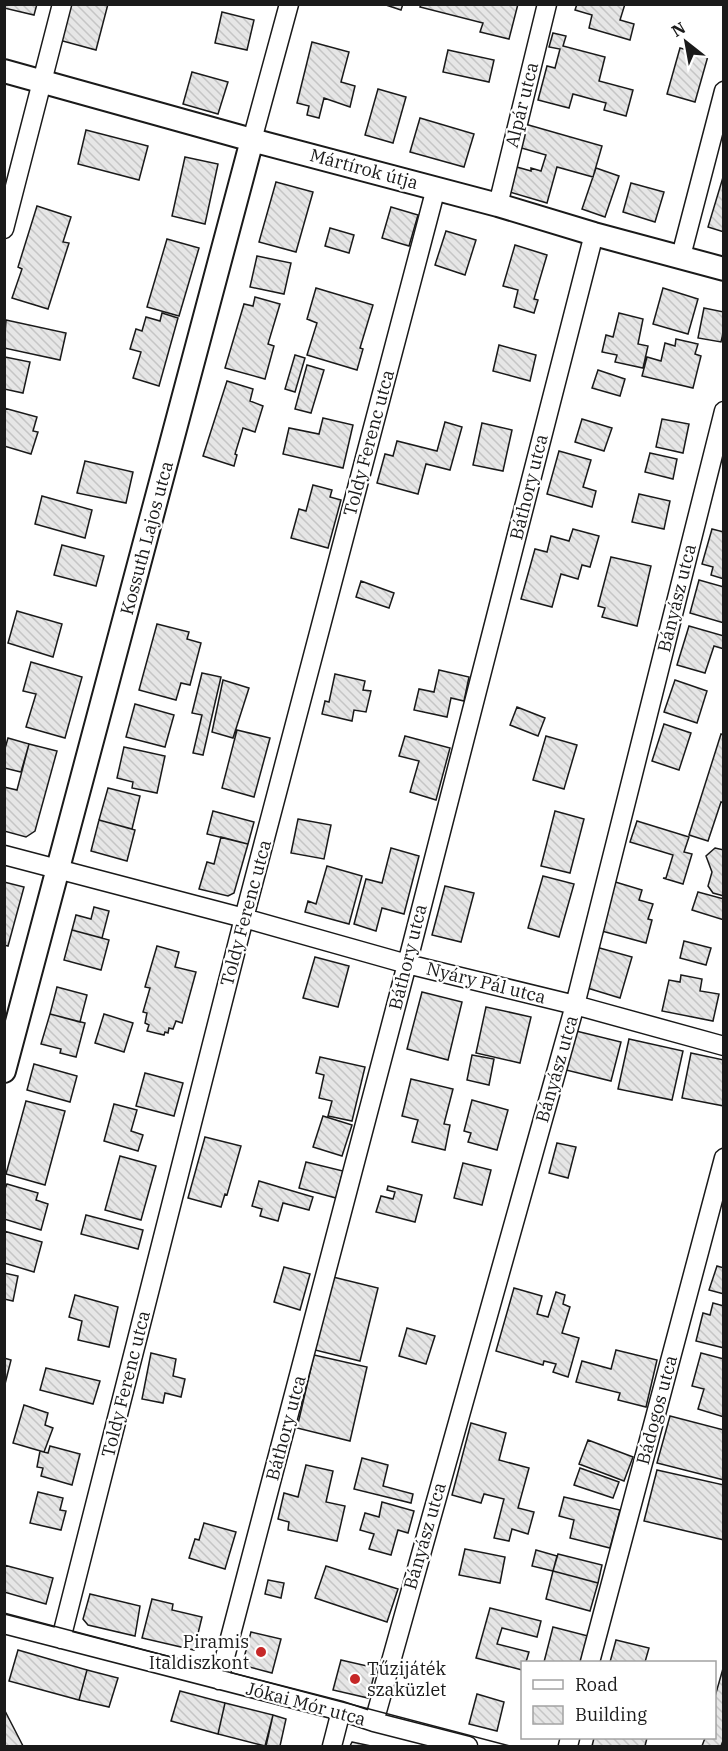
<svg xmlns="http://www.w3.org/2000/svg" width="728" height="1751" viewBox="0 0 728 1751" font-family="'IBM Plex Serif',serif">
<defs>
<pattern id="building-back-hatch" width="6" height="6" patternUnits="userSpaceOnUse" patternTransform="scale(1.5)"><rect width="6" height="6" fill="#e6e6e6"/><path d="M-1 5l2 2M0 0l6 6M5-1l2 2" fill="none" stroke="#c5c5c5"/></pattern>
</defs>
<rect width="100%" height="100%" fill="#fff"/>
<!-- building -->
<path fill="url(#building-back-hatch)" stroke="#1a1a1a" stroke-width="1.5" d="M4,4H37L34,15L4,8Z
M69,4H108L96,50L59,40Z
M383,4H403L401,10Z
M421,4H518L509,39L480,32L483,23L420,7Z
M577,4H625L620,20L634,24L630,40L589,28L592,15L575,10Z
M222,12L254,20L247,50L215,43Z
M553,33L566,36L563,46L605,57L599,81L633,90L626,116L604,110L606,103L573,94L569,108L538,100L547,66L555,68L560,49L549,47Z
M312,42L349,52L341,82L355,86L350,107L324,98L319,118L307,115L309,106L297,103Z
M680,48L708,56L695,102L667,94Z
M448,50L494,60L489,82L443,72Z
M192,72L228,82L218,114L183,104Z
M378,89L406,97L393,143L365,135Z
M420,118L474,134L464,167L410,152Z
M525,124L602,146L593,177L557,167L547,203L506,191L513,166L531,171V168L541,171L546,155L518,147Z
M86,130L148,146L139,180L78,164Z
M185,157L218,164L205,224L172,216Z
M596,168L619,176L605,217L582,209Z
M724,174V232L708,227Z
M276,182L313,192L296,252L259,242Z
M631,183L664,192L655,222L623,212Z
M37,206L71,217L63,242L69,243L48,309L12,298L22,269L18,267Z
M391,207L418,215L409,246L382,238Z
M330,228L354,235L349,253L325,246Z
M446,231L476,240L465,275L435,265Z
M167,239L199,248L179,316L147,307Z
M515,245L547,255L534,299L538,300L534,313L514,307L518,290L503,286Z
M257,256L291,263L284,294L250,287Z
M316,288L373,305L360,348L363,349L357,370L307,355L317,323L307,319Z
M663,288L698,299L688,334L653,324Z
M255,297L280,304L268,344L274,346L265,379L225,368L244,304L253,306Z
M704,308L724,312V329L721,342L698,338Z
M162,313L178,318L159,386L133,378L141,352L130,349L136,329L142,331L146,317L160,321Z
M619,313L643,319L638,344L648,346L643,368L615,362L617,355L602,352L606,335L613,337Z
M6,320L66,333L60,360L4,348Z
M676,339L698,344L695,354L701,356L693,388L642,376L647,357L661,361L665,343L675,346Z
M499,345L536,355L530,381L493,371Z
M295,355L305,358L295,392L285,389Z
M5,357L30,362L23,393L4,389Z
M307,365L324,370L311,413L295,409Z
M598,370L625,379L620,396L592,388Z
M227,381L253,389L250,401L263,406L255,432L243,428L235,454L237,455L234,466L203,456Z
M4,408L37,417L33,431L38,432L31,454L4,446Z
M323,418L353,425L343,468L283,454L289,428L319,434Z
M582,419L612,428L604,451L575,442Z
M662,419L689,424L683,453L656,447Z
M445,422L462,427L450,470L426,464L418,494L377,483L385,454L393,456L397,441L437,451Z
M482,423L512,430L503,471L473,465Z
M559,451L591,460L583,487L596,491L592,507L547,494Z
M650,453L677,459L673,479L645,472Z
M85,461L133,472L126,503L77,493Z
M313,485L332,490L330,497L341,500L328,548L291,538L299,509L306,511Z
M639,494L670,501L664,529L632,522Z
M42,496L92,510L85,538L35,524Z
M573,529L599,536L590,567L582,565L578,579L561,574L552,607L521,599L535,549L547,552L551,536L569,541Z
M712,529L724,532V579L711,575L713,567L702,564Z
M62,545L104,556L96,586L54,575Z
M611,557L651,566L637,626L602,617L605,608L598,606Z
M699,580L724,587V623L690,613Z
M361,581L394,593L389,608L356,597Z
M17,611L62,624L53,657L8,643Z
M157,624L189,632L187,639L201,643L190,685L181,683L176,700L139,690Z
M689,626L724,636V649L714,646L705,673L677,665Z
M31,662L82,677L65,738L26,727L36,694L23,691Z
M439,670L469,677L464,701L451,698L447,717L414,710L419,689L434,692Z
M202,673L221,677L203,755L193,753L202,715L192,713Z
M335,674L365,681L363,690L371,691L366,712L354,710L352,721L322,714L325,701L329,702Z
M223,680L249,688L233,738L212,732Z
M675,680L707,691L697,723L664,712Z
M135,704L174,715L165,747L126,737Z
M517,707L545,718L538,736L510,725Z
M664,724L691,733L679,770L652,761Z
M237,730L270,738L254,797L222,788Z
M721,734L724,735V803L721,802L708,841L689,835Z
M405,736L450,748L436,800L410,792L419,761L399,756Z
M546,736L577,745L564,789L533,780Z
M8,738L29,744L21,772L4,768V752Z
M29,744L57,751L35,831L26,837L4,831V787L17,790Z
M124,747L165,756L157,793L132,788L133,782L117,778Z
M108,788L140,796L132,829L99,820Z
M213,811L254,822L248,844L207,834Z
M555,811L584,819L570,873L541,866Z
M298,819L331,825L324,859L291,853Z
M99,820L135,830L127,861L91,851Z
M637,821L689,837L684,852L692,854L683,884L663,878H666L673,855L630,842Z
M221,837L248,844L234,893L228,896L199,889L207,862L214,864Z
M391,848L419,856L404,914L382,908L376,931L354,924L366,879L382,883Z
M715,848L724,850V896L713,893L708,886L712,872L706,856Z
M327,866L362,876L349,924L305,912L308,901L316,904Z
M543,876L574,884L559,937L528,928Z
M612,881L642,890L639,900L653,904L648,919L652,920L646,943L598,930Z
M4,882L24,887L8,946L4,945Z
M445,886L474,893L461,942L432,935Z
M698,892L724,899V920L692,910Z
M94,907L109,911L102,938L72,930L76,915L91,919Z
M72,930L109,940L101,970L64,960Z
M684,941L711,948L706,965L680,958Z
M157,946L179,952L175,967L196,972L182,1023L176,1021L173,1029L169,1028L168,1033L165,1032L164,1035L147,1031L149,1025L145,1023L147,1013L143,1012L150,988L145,987Z
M596,947L632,957L620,998L584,987Z
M315,957L349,966L338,1007L303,998Z
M681,975L702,979L700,991L719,994L713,1021L662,1011L669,980L680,982Z
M57,987L87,995L80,1022L50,1014Z
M422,992L462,1002L448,1060L407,1049Z
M486,1007L531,1017L520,1063L476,1053Z
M50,1014L85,1023L76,1057L60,1053L61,1049L41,1044Z
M104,1014L133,1023L124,1052L95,1043Z
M572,1030L621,1042L611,1081L562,1069Z
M629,1039L683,1051L672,1100L618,1089Z
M691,1053L724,1060V1106L682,1098Z
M472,1055L494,1059L489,1085L467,1080Z
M320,1057L365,1067L352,1121L328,1116L332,1101L319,1098L324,1075L316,1073Z
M34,1064L77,1076L70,1102L27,1090Z
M145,1073L183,1083L174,1116L136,1106Z
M411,1079L453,1089L444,1124L450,1125L445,1150L412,1142L418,1120L402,1116Z
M472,1100L508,1110L497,1150L468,1142L471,1133L464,1131Z
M26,1101L65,1111L45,1185L6,1174Z
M114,1104L137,1110L131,1131L143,1135L138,1151L104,1141Z
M323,1116L352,1125L342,1156L313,1147Z
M205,1137L241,1146L227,1195L225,1194L221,1207L188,1198Z
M557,1143L576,1147L568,1178L549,1173Z
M120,1156L156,1166L141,1220L105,1210Z
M306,1162L343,1171L336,1198L299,1188Z
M463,1163L491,1170L482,1205L454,1198Z
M259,1181L313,1197L309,1210L283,1203L278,1221L260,1216L262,1209L252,1206Z
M7,1184L38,1193L36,1200L48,1204L41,1230L4,1219V1191Z
M388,1186L422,1195L415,1222L376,1212L381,1196L393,1199L395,1192L387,1190Z
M86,1215L143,1230L138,1249L81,1234Z
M4,1231L42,1242L34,1272L4,1263Z
M717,1266L724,1268V1294L709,1290Z
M284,1267L310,1274L300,1310L274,1302Z
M4,1273L18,1276L13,1301L4,1299Z
M333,1277L378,1288L360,1361L315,1350Z
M514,1288L542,1296L537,1314L548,1317L556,1292L565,1295L563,1304L570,1307L562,1333L579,1338L568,1377L553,1372L556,1364L544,1361L543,1365L496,1351Z
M75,1295L118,1307L109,1347L78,1340L82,1321L69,1317Z
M713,1303L724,1306V1348L696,1341L703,1313L710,1315Z
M407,1328L435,1336L426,1364L399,1356Z
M616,1350L657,1360L646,1407L618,1400L620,1393L576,1382L582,1361L611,1369Z
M151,1353L176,1359L173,1376L185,1379L181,1397L165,1393L163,1403L142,1399Z
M701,1353L724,1359V1417L698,1409L704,1389L692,1386Z
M314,1355L367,1367L350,1441L297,1428Z
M4,1358L11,1360L4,1388Z
M46,1368L100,1381L93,1404L40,1390Z
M24,1405L48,1413L45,1425L53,1428L44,1452L13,1443Z
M670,1416L724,1430V1480L657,1463Z
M471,1423L506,1433L499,1460L529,1468L518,1508L534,1512L528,1534L512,1529L509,1541L494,1538L504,1499L484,1494L481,1503L452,1495Z
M588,1440L633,1457L624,1481L579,1464Z
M50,1446L80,1454L72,1485L41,1476L43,1468L37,1467L40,1451L48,1453Z
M362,1458L388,1465L383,1486L413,1494L411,1503L354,1489Z
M306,1465L333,1471L326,1502L345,1506L337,1541L288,1530L289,1522L278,1519L284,1493L298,1497Z
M580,1468L619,1482L613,1498L574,1485Z
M657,1470L724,1485V1540L644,1521Z
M38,1492L63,1498L60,1510L66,1511L61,1530L30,1523Z
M564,1497L620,1510L610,1548L570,1538L574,1520L559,1516Z
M382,1502L414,1511L408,1533L398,1530L391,1555L369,1549L374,1534L360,1530L365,1513L379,1517Z
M204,1523L236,1532L225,1569L189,1558L195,1539L199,1540Z
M465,1549L505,1557L500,1583L459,1575Z
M536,1550L557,1556L553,1571L532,1566Z
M558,1554L602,1565L598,1583L553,1571Z
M4,1565L53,1578L46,1604L4,1592Z
M326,1566L398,1589L387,1622L315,1598Z
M553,1571L598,1583L590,1611L546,1599Z
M268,1580L284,1583L281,1598L265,1594Z
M90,1594L140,1606L135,1636L88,1625L83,1619Z
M152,1599L173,1604L172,1610L202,1617L194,1650L142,1638Z
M490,1608L541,1621L537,1637L502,1628L497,1644L529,1652L526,1662H522V1670L476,1658Z
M553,1627L588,1636L581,1662H544Z
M251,1632L281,1639L272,1673L242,1665Z
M616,1640L649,1648L645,1662H610Z
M18,1650L87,1670L79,1700L9,1681Z
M341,1660L376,1668L368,1698L333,1690Z
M724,1665V1738L721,1746H702L705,1738H714V1700Z
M87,1670L118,1678L109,1707L79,1700Z
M180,1691L225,1703L218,1734L171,1721Z
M477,1694L504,1702L497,1731L469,1724Z
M225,1703L273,1715L265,1746L218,1734Z
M4,1709L23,1746H4Z
M273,1715L286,1719L280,1746H266Z
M594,1738H647L645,1746H592Z
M352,1742L371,1746H350Z"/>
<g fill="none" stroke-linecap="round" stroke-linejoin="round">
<!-- minor casing -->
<g stroke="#1a1a1a" stroke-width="21">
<path id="minor" d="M252,140L289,4
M498,205L547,4
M4,229L62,4
M681,256L724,91
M4,855L244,918L407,964L575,1005L724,1046
M4,1624L341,1711L374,1722L468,1746
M61,1639L244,918L436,188
M590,1662L724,1158
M219,1680L407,964L594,234
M374,1722L575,1005L724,411
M332,1746L341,1711
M568,1746L570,1738"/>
</g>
<!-- tertiary casing -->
<g stroke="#1a1a1a" stroke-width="26">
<path id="tertiary" d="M4,71L252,140L498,205L594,234L724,269
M4,1071L252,140"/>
</g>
<!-- minor -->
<use href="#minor" stroke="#fff" stroke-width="18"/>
<!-- tertiary -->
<use href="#tertiary" stroke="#fff" stroke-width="22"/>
<!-- tram -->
<path stroke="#1a1a1a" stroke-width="1.5" d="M4,1613L510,1746"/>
</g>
<!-- markers -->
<g fill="#c62828" stroke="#fff" stroke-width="2">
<circle cx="261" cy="1652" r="6"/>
<circle cx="355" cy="1679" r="6"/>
</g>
<g text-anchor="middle" stroke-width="4.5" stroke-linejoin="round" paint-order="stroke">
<!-- street labels -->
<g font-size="18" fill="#1a1a1a" stroke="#fff">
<text transform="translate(522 105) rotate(-76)" y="6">Alpár utca</text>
<text transform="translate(364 169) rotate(15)" y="6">Mártírok útja</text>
<text transform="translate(369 443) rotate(-75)" y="6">Toldy Ferenc utca</text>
<text transform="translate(529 487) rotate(-76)" y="6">Báthory utca</text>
<text transform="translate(147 538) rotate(-75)" y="6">Kossuth Lajos utca</text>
<text transform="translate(677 598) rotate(-76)" y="6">Bányász utca</text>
<text transform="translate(246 913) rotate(-75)" y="6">Toldy Ferenc utca</text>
<text transform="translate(408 957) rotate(-76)" y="6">Báthory utca</text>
<text transform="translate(486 983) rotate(14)" y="6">Nyáry Pál utca</text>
<text transform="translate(557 1069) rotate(-74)" y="6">Bányász utca</text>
<text transform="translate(126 1384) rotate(-76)" y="6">Toldy Ferenc utca</text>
<text transform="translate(657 1410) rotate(-75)" y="6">Bádogos utca</text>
<text transform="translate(286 1428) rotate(-75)" y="6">Báthory utca</text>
<text transform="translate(425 1536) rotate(-74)" y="6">Bányász utca</text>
<text transform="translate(306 1704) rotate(15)" y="6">Jókai Mór utca</text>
</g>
<!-- poi labels -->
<g font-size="18" fill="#1a1a1a" stroke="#fff" text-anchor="end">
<text x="249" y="1648">Piramis<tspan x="249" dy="21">Italdiszkont</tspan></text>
<text x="367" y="1675" text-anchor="start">Tűzijáték<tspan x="367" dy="21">szaküzlet</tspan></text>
</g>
</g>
<!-- border -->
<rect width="728" height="1751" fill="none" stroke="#1a1a1a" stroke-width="12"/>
<!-- legend -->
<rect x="521" y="1661" width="195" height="78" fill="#ffffff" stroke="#a3a3a3" stroke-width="1.5"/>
<rect x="533" y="1680" width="30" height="9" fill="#ffffff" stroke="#a3a3a3" stroke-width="1.5"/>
<text x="575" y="1691" font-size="18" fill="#1a1a1a">Road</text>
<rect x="533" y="1706" width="30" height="18" fill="url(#building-back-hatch)" stroke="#a3a3a3" stroke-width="1.5"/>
<text x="575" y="1721" font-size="18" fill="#1a1a1a">Building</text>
<!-- north arrow -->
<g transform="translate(686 42) rotate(329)" stroke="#ffffff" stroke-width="4.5" paint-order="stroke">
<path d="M0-4.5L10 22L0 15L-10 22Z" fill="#1a1a1a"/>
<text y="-9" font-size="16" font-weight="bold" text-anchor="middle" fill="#1a1a1a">N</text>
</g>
</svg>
